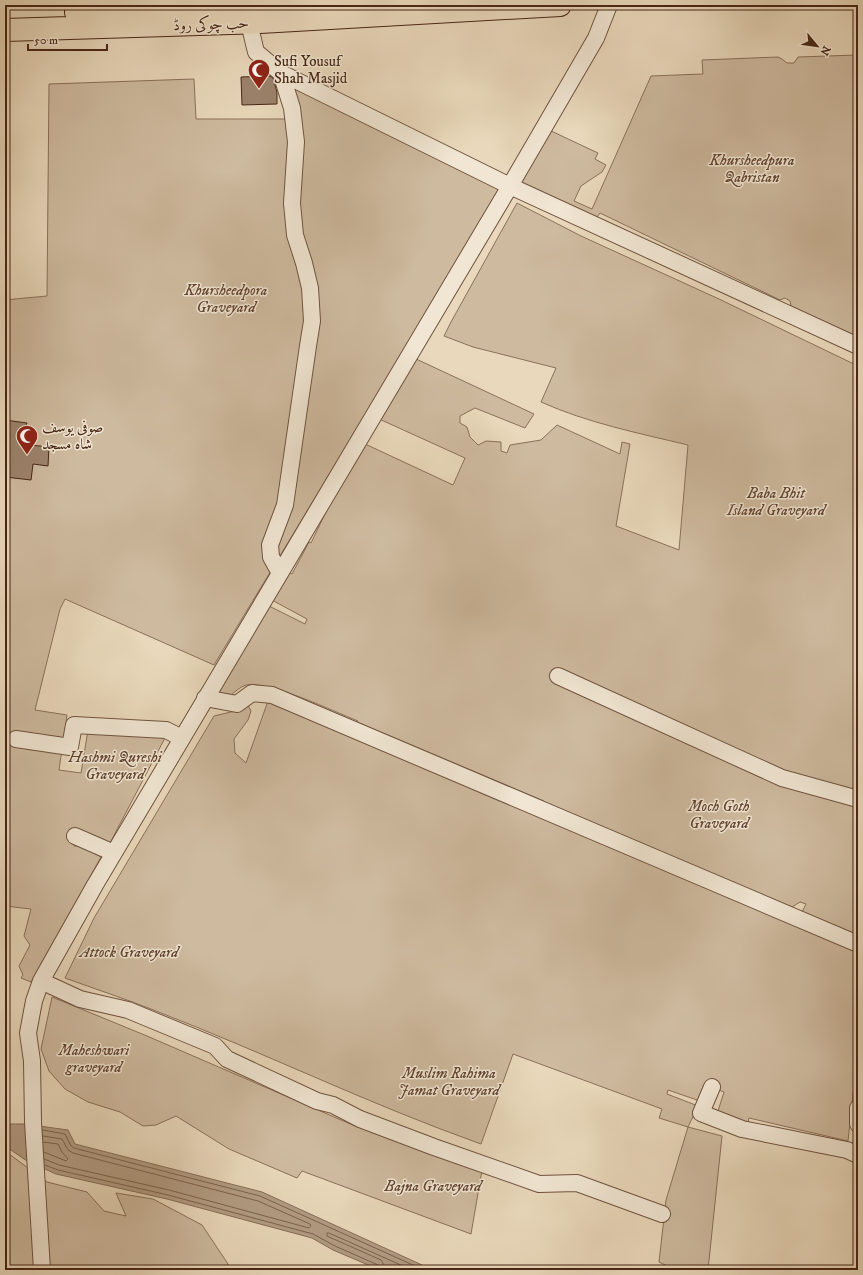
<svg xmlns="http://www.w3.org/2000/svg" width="863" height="1275" viewBox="0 0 863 1275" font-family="'IM FELL DW Pica',Amiri,serif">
<rect width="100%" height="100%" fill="#e9d8bb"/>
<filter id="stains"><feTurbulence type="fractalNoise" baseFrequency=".005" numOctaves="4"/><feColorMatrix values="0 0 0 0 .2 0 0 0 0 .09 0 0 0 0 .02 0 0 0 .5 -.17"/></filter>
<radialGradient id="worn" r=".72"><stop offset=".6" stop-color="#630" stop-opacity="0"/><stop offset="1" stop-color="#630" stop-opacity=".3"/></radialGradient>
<!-- green -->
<path fill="#ceba9f" stroke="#8b705a" d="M858,55V338L791,306L790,301L785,298L780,300L600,213L594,221L527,189L521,180L549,130L598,153L595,159L606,165L602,172L581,186L574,201L592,209L651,76L703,74L702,60L778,57L782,59L787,63H794L798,57Z
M194,79L196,119H289L290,85L504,185L214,665L65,599L60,609L35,710L67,715L59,770L81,773L88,730L166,736L110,843L75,833L74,846H81L101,857L31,982L21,978L23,975L19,966L30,945L24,936L31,909L5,906V300L47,296L49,84Z
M517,203L581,236L719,299L858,366V935L802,912L806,904L800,902L792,907L548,805L544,801L357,722L358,721C335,712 268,680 246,685C240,687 236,691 231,695L220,693V686L267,605L305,624L307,619L270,599L285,570L292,574L309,542L311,543L337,489L363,443L453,485L465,458L377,418L391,395L398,392L396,386L414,358L534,414L525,428L475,408L460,416V423L467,427L470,437L478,445L486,441L501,442V451L507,453L510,445L541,440L557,425L620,454L622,442L630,444L616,526L679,550L688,445C638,433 588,423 541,402L556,368L473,347L444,336L451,322Z
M268,701L858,952V1045L848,1141L749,1118L748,1122L743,1125L718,1111L724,1092L716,1089L700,1101L668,1090L667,1094L698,1106L688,1127L722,1136L708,1270H676L659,1262L666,1200L688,1127L659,1118L662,1109L513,1054L481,1144C371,1105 265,1053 156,1011C126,999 95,989 65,978L94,918L214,716L239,710L248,705L251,711L248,720L234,739L235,753L246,763Z
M52,997L147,1036L355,1126L482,1170L471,1234L302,1171L297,1178L229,1149L176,1116L156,1125L143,1126L120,1112L88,1102L65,1089L49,1071L41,1049Z
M5,1151L47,1182L87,1192L104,1211L126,1216L116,1193L153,1199L202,1225L232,1270H5Z"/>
<!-- water -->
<path fill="#b29c83" stroke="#886d57" d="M5,1124H25L68,1130L75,1144L262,1192L433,1270H380L333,1250L312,1238L167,1199L56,1174L27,1161L5,1146Z"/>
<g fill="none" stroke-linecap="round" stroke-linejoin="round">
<!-- shore -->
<path stroke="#7d624c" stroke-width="1" d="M43,1130L65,1134L71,1146L74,1148L260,1196L424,1270
M43,1136L62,1139L68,1150L73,1153L258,1201L310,1224L311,1226L309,1228L169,1190L59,1165L44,1159
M43,1142L58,1144L62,1152L68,1159L66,1161L44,1152
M45,1165L58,1170L168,1195L313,1234L335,1246L378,1265L380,1267V1270
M385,1270L384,1265L381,1260L327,1236V1233H329L412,1270"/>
</g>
<!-- building -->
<path fill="#9c836c" stroke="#482716" d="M270,76L273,78L277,92V104L242,105L241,77Z
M5,420L27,423L25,428L33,429L30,445L49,447L48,466L33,464L31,480L5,477Z"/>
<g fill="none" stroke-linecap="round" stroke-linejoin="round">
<!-- minor casing -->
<g stroke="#70533f" stroke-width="18">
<path id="minor" d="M249,23L256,52L281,73L510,186L858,346
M280,573L271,557L270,545L285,505L308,346L312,321L310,288L304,263L295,235L292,203L296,142L292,108L281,73
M558,676L782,778L858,799
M205,698L237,704L252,693L272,695L858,944
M16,739L70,747L74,725L166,730L182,738
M75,836L114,853
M41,981L80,999L128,1010L215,1046L227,1059L317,1101L333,1105L360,1119L434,1147L539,1184L577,1183L662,1214
M712,1087L701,1113L742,1129L847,1150L858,1155
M858,1108V1124
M42,1270L33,1122L32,1061L28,1033L34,1001L41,981L95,885L510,186L596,38L609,5"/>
</g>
<!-- highway casing -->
<g stroke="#482716" stroke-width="24">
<path id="highway" d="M76,12L273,5
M5,30L260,22L560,5"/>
</g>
<!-- minor -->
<use href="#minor" stroke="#f1e6d3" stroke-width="16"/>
<!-- highway -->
<use href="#highway" stroke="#e9d8bb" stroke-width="22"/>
</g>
<!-- icons -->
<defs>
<g id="mosque-pin" transform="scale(1.15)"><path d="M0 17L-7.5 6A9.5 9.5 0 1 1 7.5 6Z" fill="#8f2418" stroke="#f1e6d3"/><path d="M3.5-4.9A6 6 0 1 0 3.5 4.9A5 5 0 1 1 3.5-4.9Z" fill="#fff"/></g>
</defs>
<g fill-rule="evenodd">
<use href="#mosque-pin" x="259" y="70"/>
<use href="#mosque-pin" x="27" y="436"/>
</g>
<g text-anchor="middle" stroke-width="3" stroke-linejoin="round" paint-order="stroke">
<!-- street labels -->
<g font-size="15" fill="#482716" stroke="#f1e6d3">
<text transform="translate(211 24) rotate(-2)" y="5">حب چوکی روڈ</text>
</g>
<!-- poi labels -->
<g font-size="15" fill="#482716" stroke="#f1e6d3" text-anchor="start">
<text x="274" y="66">Sufi Yousuf<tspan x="274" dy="17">Shah Masjid</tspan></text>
<text x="42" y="432">صوفی یوسف<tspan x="42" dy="17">شاہ مسجد</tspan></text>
</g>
<!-- park labels -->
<g font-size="15" font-style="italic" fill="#634431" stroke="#f1e6d3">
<text x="752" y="165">Khursheedpura<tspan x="752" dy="17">Qabristan</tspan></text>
<text x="226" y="295">Khursheedpora<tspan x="226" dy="17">Graveyard</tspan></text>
<text x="776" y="498">Baba Bhit<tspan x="776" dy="17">Island Graveyard</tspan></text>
<text x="115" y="762">Hashmi Qureshi<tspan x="115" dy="17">Graveyard</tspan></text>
<text x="719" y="811">Moch Goth<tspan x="719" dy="17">Graveyard</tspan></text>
<text x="129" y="957">Attock Graveyard</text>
<text x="94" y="1055">Maheshwari<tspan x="94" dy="17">graveyard</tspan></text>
<text x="449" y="1078">Muslim Rahima<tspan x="449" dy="17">Jamat Graveyard</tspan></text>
<text x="433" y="1191">Bajna Graveyard</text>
</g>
</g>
<!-- margin -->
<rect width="863" height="1275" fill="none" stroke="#e9d8bb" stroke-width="20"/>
<rect x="6" y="6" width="851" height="1263" fill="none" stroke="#482716" stroke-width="2"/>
<rect x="10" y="10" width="843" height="1255" fill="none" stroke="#482716"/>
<!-- north arrow -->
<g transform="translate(817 46) rotate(119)" stroke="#f1e6d3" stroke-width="3" paint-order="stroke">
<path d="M0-3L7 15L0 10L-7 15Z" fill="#482716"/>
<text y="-6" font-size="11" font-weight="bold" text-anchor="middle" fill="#482716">N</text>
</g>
<!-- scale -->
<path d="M28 44v6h79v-6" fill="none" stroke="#482716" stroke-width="2"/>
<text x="34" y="44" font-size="12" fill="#482716" stroke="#f1e6d3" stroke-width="3" paint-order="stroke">50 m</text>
<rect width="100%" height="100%" filter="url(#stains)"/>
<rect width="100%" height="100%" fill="url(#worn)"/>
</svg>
